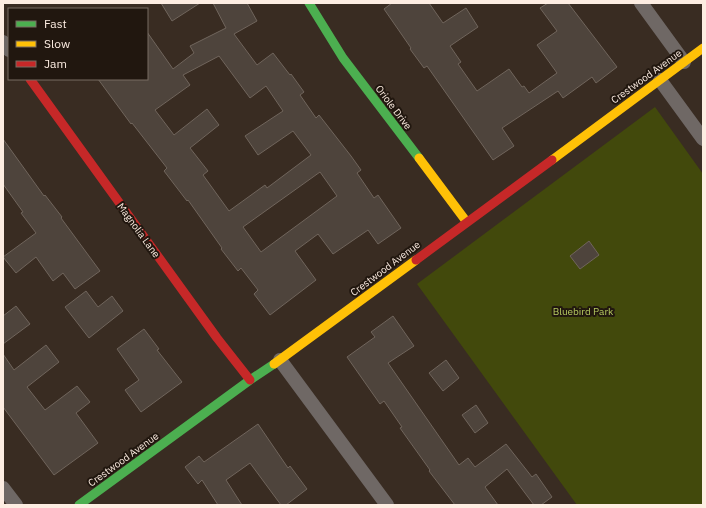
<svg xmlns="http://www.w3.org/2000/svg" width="706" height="508" viewBox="0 0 706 508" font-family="'IBM Plex Sans',sans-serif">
<rect width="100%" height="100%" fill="#392c22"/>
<!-- green -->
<path fill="#42490c" d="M655,107L703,174V505H577L417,284Z"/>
<!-- building -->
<path fill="#4e443c" stroke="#70655c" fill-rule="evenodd" d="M161,3H200L172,21Z
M213,3H247L257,21L234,34L257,65L273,53L290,75L291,74L304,92L300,95L316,118L319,115L351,156L361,170L357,173L374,198L378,195L401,228L378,244L368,230L333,254L318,234L295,251L316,280L270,315L254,294L258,290L241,268L238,271L221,249L222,248L188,200L187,201L164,171L167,168L132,123L131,124L98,79H147V32L173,69L194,53L190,46L226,28ZM219,56L250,98L266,86L283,111L245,136L258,155L293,131L311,155L267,188L265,185L229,211L203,175L208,171L190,148L219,125L207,109L174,135L155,110L190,85L183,75ZM320,172L337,196L261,252L243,227Z
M392,3H429L443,23L466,8L478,27L450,46L461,62L458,64L477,91L509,69L522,87L524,86L529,93L557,73L537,45L557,31L540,8L548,3H568L617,67L596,83L592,77L563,98L558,91L502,128L514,146L493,160L427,66L424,68L410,49L411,48L384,9Z
M3,139L44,196L45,195L62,217L61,218L100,271L75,289L63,273L53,281L36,257L16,273L3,257L36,233L21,213L23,212L3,184Z
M589,241L599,255L580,269L570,256Z
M86,291L98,307L112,296L123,311L89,338L65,307Z
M16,306L30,324L3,344V316Z
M393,316L414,346L388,363L459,465L468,458L475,467L506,444L532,477L536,474L552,497L541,505H534L507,469L485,487L498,505H455L429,471L430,470L400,428L402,427L384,401L380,404L347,357L375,337L371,332Z
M144,329L159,349L157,350L182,382L141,412L125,390L139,380L117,349Z
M46,345L59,362L27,387L45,410L77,386L90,402L76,413L98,443L54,475L3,407V354L14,370Z
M446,360L459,378L443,391L429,373Z
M476,405L488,423L475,433L462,415Z
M258,424L288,468L290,466L307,489L286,505H281L250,463L226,480L242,505H218L202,480L198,484L185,467L199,456L204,462Z"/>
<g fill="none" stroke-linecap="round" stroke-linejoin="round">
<!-- street -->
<path stroke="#6f6865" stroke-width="14" d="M641,3L684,62
M3,42L9,50
M660,80L703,139
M280,360L387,505
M3,488L16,505"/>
<!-- fast -->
<path stroke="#4caf50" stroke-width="9" d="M309,3L343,58L419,158
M79,505L250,380L274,364"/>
<!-- slow -->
<path stroke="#ffc107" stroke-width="9" d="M419,158L466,221
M552,160L703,48
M274,364L416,260"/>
<!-- jam -->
<path stroke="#c62828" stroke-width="9" d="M30,79L217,338L250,380
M416,260L552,160"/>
</g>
<g text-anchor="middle" stroke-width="4" stroke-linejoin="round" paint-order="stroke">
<!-- street labels -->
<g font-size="10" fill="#fdede2" stroke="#21170f">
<text transform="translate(646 76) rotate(-36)" y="4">Crestwood Avenue</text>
<text transform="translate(394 107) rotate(53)" y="4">Oriole Drive</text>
<text transform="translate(139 230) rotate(54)" y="4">Magnolia Lane</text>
<text transform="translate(385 268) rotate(-37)" y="4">Crestwood Avenue</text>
<text transform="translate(123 459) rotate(-36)" y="4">Crestwood Avenue</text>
</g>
<!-- park labels -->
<g font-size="10" fill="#b6ca61" stroke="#21170f">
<text x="583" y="315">Bluebird Park</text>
</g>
</g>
<!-- border -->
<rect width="706" height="508" fill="none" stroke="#fdede2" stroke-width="8"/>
<!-- legend -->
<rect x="8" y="8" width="140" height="72" fill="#21170f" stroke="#796d63"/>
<rect x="16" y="21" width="20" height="6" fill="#4caf50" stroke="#796d63"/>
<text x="44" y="28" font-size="12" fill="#fdede2">Fast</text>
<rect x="16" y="41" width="20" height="6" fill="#ffc107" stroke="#796d63"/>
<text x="44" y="48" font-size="12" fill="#fdede2">Slow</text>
<rect x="16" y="61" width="20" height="6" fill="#c62828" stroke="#796d63"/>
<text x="44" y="68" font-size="12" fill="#fdede2">Jam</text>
</svg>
